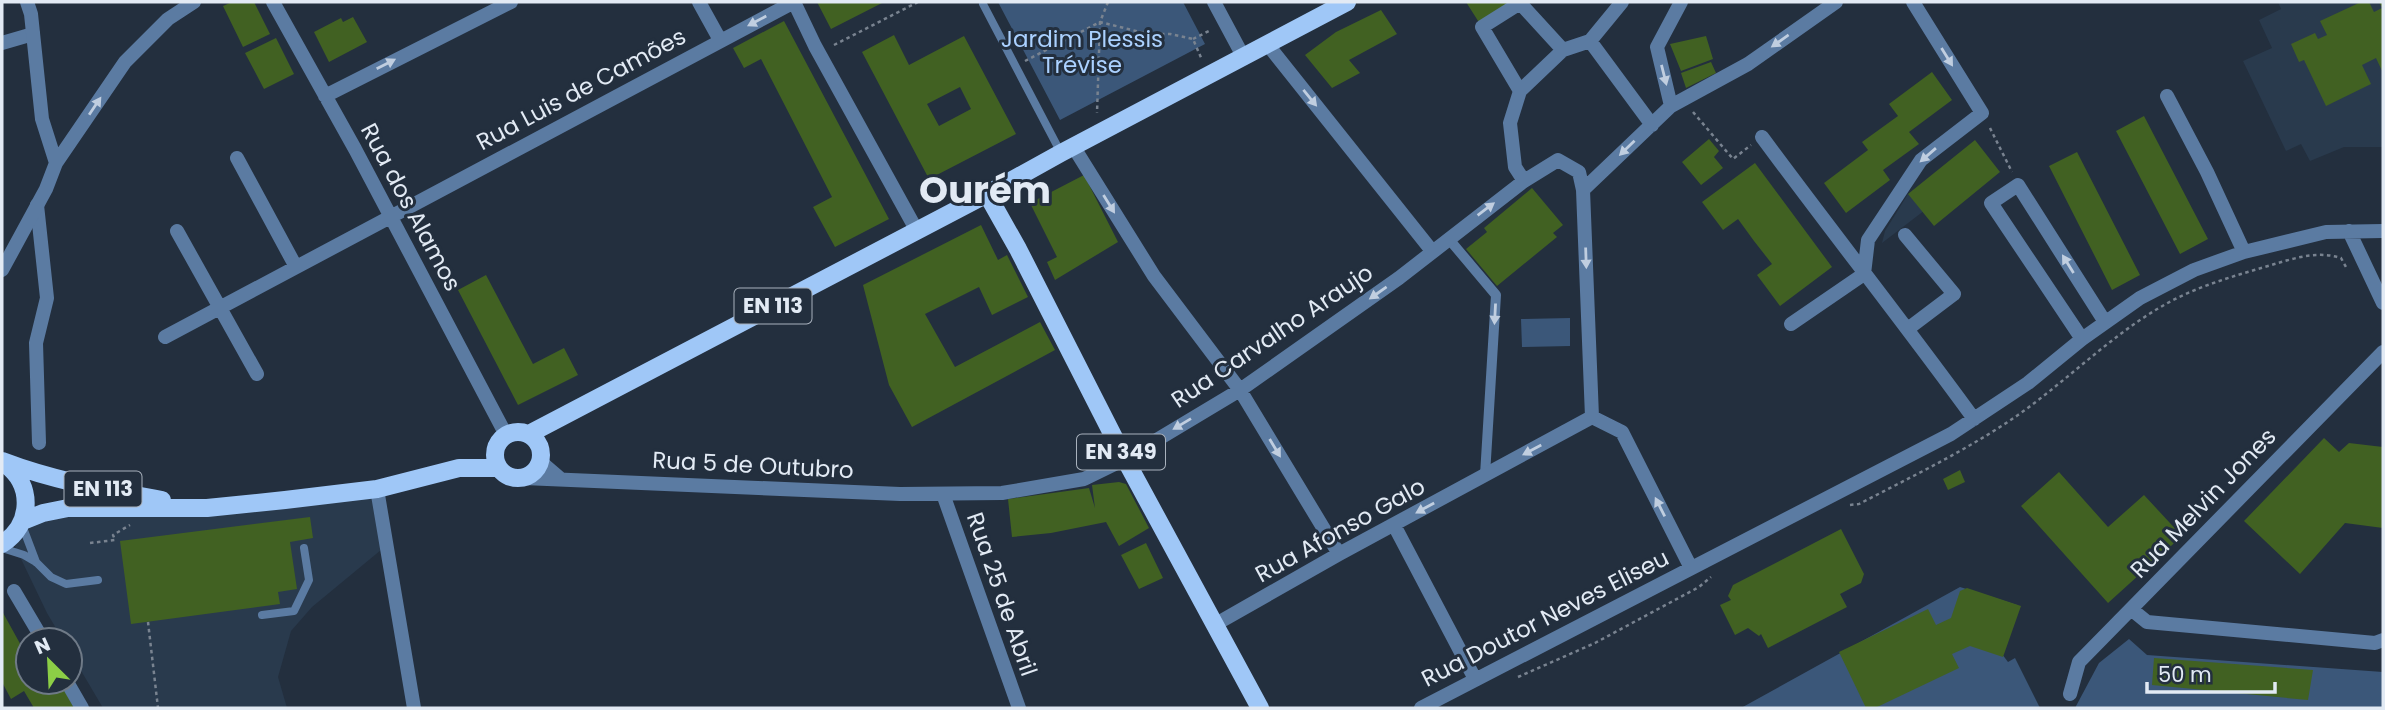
<svg xmlns="http://www.w3.org/2000/svg" width="2385" height="710" viewBox="0 0 2385 710" font-family="Poppins,sans-serif">
<rect width="100%" height="100%" fill="#232f3e"/>
<!-- built -->
<path fill="#293a4d" d="M2278,2H2383V147H2344L2310,161L2301,144L2286,151L2243,61L2272,48L2259,20L2281,9Z
M1908,194L1942,197L1882,243L1885,231Z
M377,489L387,545L312,607L291,631L278,677L287,708H103L70,652V640H63L47,613L11,538L23,521Z"/>
<!-- green -->
<path fill="#3b5779" d="M998,2H1183L1205,44L1060,120Z
M1570,318V346L1522,347L1521,319Z
M1960,587L2017,605L2002,654L2008,662L2015,658L2040,708H1741Z
M2129,639L2147,655L2383,672V708H2075L2099,663Z"/>
<!-- building -->
<path fill="#416122" fill-rule="evenodd" d="M232,2H254L270,34L243,47L223,6Z
M817,2H884L831,29Z
M1466,2H1514L1480,24Z
M2361,2H2369L2374,12L2382,8L2379,2H2383V73L2376,58L2362,65L2371,84L2326,106L2304,60L2299,62L2291,44L2315,33L2318,39L2327,35L2320,21Z
M1381,10L1397,34L1349,60L1360,73L1332,88L1305,55L1336,32Z
M353,17L367,42L329,62L314,32L341,18L343,22Z
M784,21L889,219L835,247L813,207L832,197L761,59L744,68L733,48Z
M894,35L909,65L964,36L1016,134L929,179L862,52ZM960,87L971,109L939,126L927,104Z
M1706,36L1713,59L1681,71L1670,44Z
M276,38L294,74L264,89L245,53Z
M1711,62L1716,73L1686,88L1681,73Z
M1932,72L1952,100L1909,132L1919,144L1883,170L1890,180L1846,213L1824,183L1868,150L1862,142L1898,116L1889,104Z
M2144,116L2208,239L2180,254L2116,131Z
M1709,139L1719,151L1714,157L1723,168L1701,185L1682,162Z
M1975,140L2000,172L1934,226L1908,194Z
M2077,152L2140,275L2112,290L2049,166Z
M1755,163L1832,267L1780,306L1757,275L1772,264L1754,241L1738,219L1723,230L1702,202Z
M1084,175L1118,242L1055,280L1047,262L1057,257L1030,203Z
M1532,188L1563,225L1553,233L1557,237L1497,286L1466,249L1487,232L1484,228Z
M981,225L998,260L1007,255L1028,297L992,315L979,287L925,314L955,367L1040,322L1055,350L912,427L889,385L863,285Z
M486,275L533,364L564,348L578,375L518,405L458,290Z
M2324,438L2339,452L2349,443L2383,447V528L2345,523L2300,574L2244,521Z
M1960,470L1965,482L1948,490L1943,479Z
M2059,472L2108,527L2144,495L2182,536L2108,603L2021,506Z
M1119,482L1126,484L1149,528L1119,546L1106,522L1051,533L1012,537L1008,499L1089,488L1095,508L1092,485Z
M310,517L313,538L290,542L297,589L278,592L280,604L131,624L120,541Z
M1841,529L1864,574L1861,583L1840,594L1847,607L1768,648L1761,634L1759,636L1748,628L1735,635L1720,605L1731,600L1728,596L1733,585Z
M1146,543L1163,578L1139,589L1121,555Z
M1967,588L2021,606L2003,657L1970,646L1952,654L1959,668L1875,708H1866L1839,652L1928,609L1936,625L1951,618L1960,591Z
M2,611L28,658V682H60L74,708H34L24,691L11,699L2,682Z
M2154,658L2313,670L2308,700L2152,685Z"/>
<g fill="none" stroke-linecap="round" stroke-linejoin="round">
<!-- path -->
<path stroke="#798390" stroke-width="2.5" stroke-dasharray="3.5 3.5" stroke-linecap="butt" d="M1108,2L1100,22L1148,34H1170L1193,39L1202,60
M1193,39L1211,30
M834,45L918,2
M1025,61L1100,22L1097,113
M1693,112L1733,159L1751,145
M1990,128L2012,172
M1850,505L1859,504C1913,476 1969,449 2018,415C2072,377 2118,328 2177,298C2206,284 2237,275 2268,266C2292,259 2316,250 2341,258L2346,267H2349
M90,543L115,540L113,535L130,525
M148,622L158,708
M1518,677L1595,643L1699,587L1711,577"/>
<!-- service -->
<path stroke="#5b7ba2" stroke-width="8" d="M983,4L1061,153
M22,525L36,562
M2,548L24,555L36,562L51,577L66,584L98,580
M262,615L294,611L309,580L304,548"/>
<!-- pedestrian -->
<path stroke="#5b7ba2" stroke-width="10" d="M1448,238L1496,295L1485,475"/>
<!-- minor -->
<path stroke="#5b7ba2" stroke-width="14" d="M273,2L355,149L506,435
M699,2L720,40
M794,2L815,46L917,231
M1214,2L1244,58
M1622,2L1590,41L1652,125
M1520,3L1563,50L1520,91L1510,123L1515,167L1524,181
M2,43L33,34
M1268,45L1432,251
M1563,50L1590,41
M1520,91L1482,27L1520,3
M325,96L511,2
M2167,96L2207,172L2244,252
M1671,106L1657,47L1681,2
M1762,137C1832,232 1905,324 1974,419
M1073,146L1154,276L1240,390L1339,554
M237,158L296,267
M1583,190L1671,106L1748,64L1836,2
M37,205L47,298L36,343L39,443
M177,231L257,374
M2349,231L2383,303
M1905,235L1954,294L1909,328
M1864,274L1868,240L1921,160L1982,113L1913,2
M1791,324L1864,274
M165,337L794,2
M2082,339L1991,203L2018,185L2105,322
M1592,417L1622,432L1691,568
M541,462L562,480
M524,478L900,494L1002,493L1084,479L1125,459L1240,390L1399,278L1524,181L1558,160L1579,172L1583,190L1592,417L1339,554L1216,624
M377,489L414,708
M943,494L1019,708
M1394,525L1475,679
M14,591L43,640
M2131,609L2147,622L2375,643L2383,640
M67,682L82,708
M2070,694L2079,662L2383,352
M1421,708L1951,434L2028,383L2082,339L2140,298L2194,270L2244,252L2326,232L2383,231"/>
<!-- tertiary -->
<path stroke="#5b7ba2" stroke-width="14" d="M27,2L31,14L42,119L56,163
M2,270L46,189L56,163L125,62L168,19L194,2"/>
<!-- primary -->
<path stroke="#9fc7f7" stroke-width="18" d="M987,194L1018,249L1125,459L1260,708
M495 455a23 23 0 1 1 46 0a23 23 0 1 1-46 0Z
M529,434L987,194L1061,153L1347,2
M2,461C54,481 107,490 162,500
M23,521L43,513L68,508H207L285,500L377,489L459,468H498
M2,544C32,525 34,485 5,464"/>
</g>
<!-- one-way arrows -->
<defs><path id="oneway-solid" d="M-6-.8H1V-3.2L6.5 0L1 3.2V.8H-6Z" transform="scale(1.75)"/></defs>
<g fill="#c0cee0">
<use href="#oneway-solid" transform="translate(757 21) rotate(152)"/>
<use href="#oneway-solid" transform="translate(1780 41) rotate(145)"/>
<use href="#oneway-solid" transform="translate(1947 57) rotate(58)"/>
<use href="#oneway-solid" transform="translate(386 64) rotate(-27)"/>
<use href="#oneway-solid" transform="translate(1664 75) rotate(76)"/>
<use href="#oneway-solid" transform="translate(1310 98) rotate(51)"/>
<use href="#oneway-solid" transform="translate(95 106) rotate(-56)"/>
<use href="#oneway-solid" transform="translate(1627 148) rotate(136)"/>
<use href="#oneway-solid" transform="translate(1928 155) rotate(139)"/>
<use href="#oneway-solid" transform="translate(1109 204) rotate(58)"/>
<use href="#oneway-solid" transform="translate(1486 209) rotate(-37)"/>
<use href="#oneway-solid" transform="translate(1586 258) rotate(88)"/>
<use href="#oneway-solid" transform="translate(2068 264) rotate(-122)"/>
<use href="#oneway-solid" transform="translate(1378 293) rotate(145)"/>
<use href="#oneway-solid" transform="translate(1495 314) rotate(93)"/>
<use href="#oneway-solid" transform="translate(1182 424) rotate(149)"/>
<use href="#oneway-solid" transform="translate(1275 448) rotate(59)"/>
<use href="#oneway-solid" transform="translate(1532 450) rotate(152)"/>
<use href="#oneway-solid" transform="translate(1660 507) rotate(-117)"/>
<use href="#oneway-solid" transform="translate(1425 508) rotate(151)"/>
</g>
<g text-anchor="middle" stroke-width="6" stroke-linejoin="round" paint-order="stroke">
<!-- shield labels -->
<g fill="#232f3e" stroke="#a9b2bd" stroke-width="2">
<rect x="734.5" y="288.5" width="77" height="35" rx="5"/>
<rect x="1077" y="434.5" width="88" height="35" rx="5"/>
<rect x="64.5" y="471.5" width="77" height="35" rx="5"/>
</g>
<g font-size="21" font-weight="bold" fill="#e2eaf4">
<text x="773" y="313">EN 113</text>
<text x="1121" y="459">EN 349</text>
<text x="103" y="496">EN 113</text>
</g>
<!-- park labels -->
<g font-size="23" fill="#abd1ff" stroke="#232f3e">
<text x="1082" y="47">Jardim Plessis<tspan x="1082" dy="26">Trévise</tspan></text>
</g>
<!-- street labels -->
<g font-size="23" fill="#e2eaf4" stroke="#232f3e">
<text transform="translate(581 89) rotate(-28)" y="8">Rua Luis de Camões</text>
<text transform="translate(411 207) rotate(62)" y="8">Rua dos Alamos</text>
<text transform="translate(1272 336) rotate(-34)" y="8">Rua Carvalho Araujo</text>
<text transform="translate(753 465) rotate(3)" y="8">Rua 5 de Outubro</text>
<text transform="translate(2203 503) rotate(-46)" y="8">Rua Melvin Jones</text>
<text transform="translate(1340 530) rotate(-29)" y="8">Rua Afonso Galo</text>
<text transform="translate(1002 594) rotate(71)" y="8">Rua 25 de Abril</text>
<text transform="translate(1545 618) rotate(-27)" y="8">Rua Doutor Neves Eliseu</text>
</g>
<!-- town labels -->
<g font-size="37" font-weight="bold" fill="#e2eaf4" stroke="#232f3e">
<text x="985" y="203">Ourém</text>
</g>
</g>
<!-- border -->
<rect width="2385" height="710" fill="none" stroke="#e2eaf4" stroke-width="7"/>
<!-- north arrow -->
<g transform="translate(49 661) rotate(336)"><circle r="33" fill="#232f3e" stroke="#6f7a87" stroke-width="2"/>
<path d="M0-5L12 26L0 18L-12 26Z" fill="#8cce46"/>
<text y="-10" font-size="19" font-weight="bold" text-anchor="middle" fill="#e2eaf4">N</text>
</g>
<!-- scale -->
<path d="M2147 682v10h128v-10" fill="none" stroke="#e2eaf4" stroke-width="3.5"/>
<text x="2158" y="682" font-size="21" fill="#e2eaf4" stroke="#232f3e" stroke-width="5" paint-order="stroke">50 m</text>
</svg>
